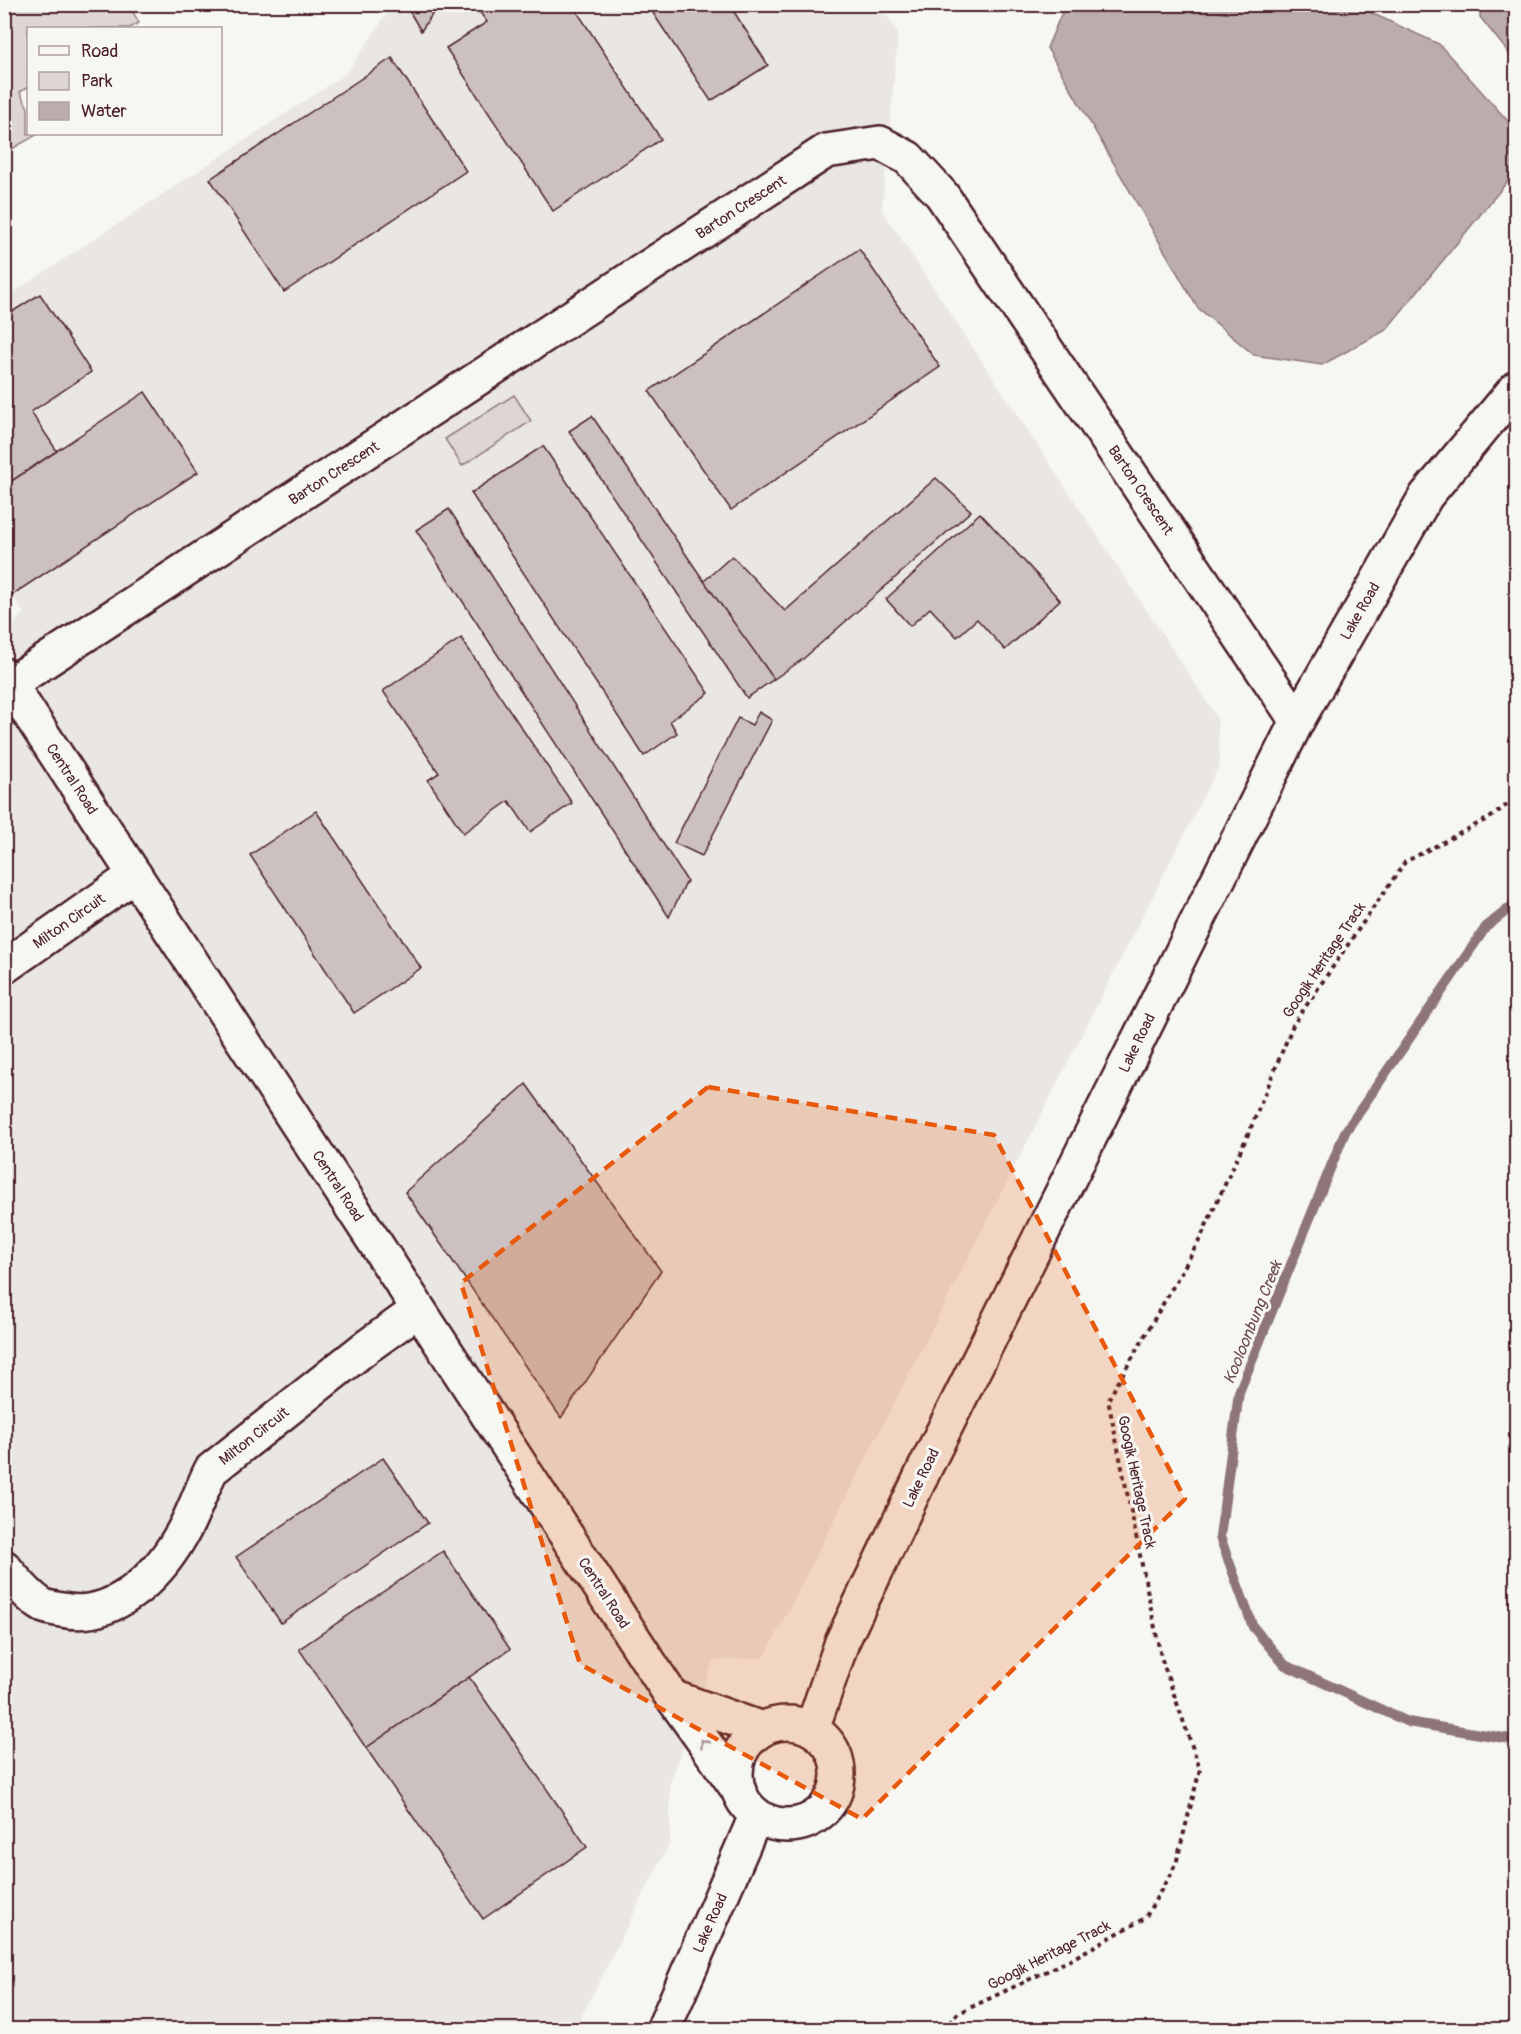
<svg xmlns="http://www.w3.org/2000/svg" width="1521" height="2034" viewBox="0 0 1521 2034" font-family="Pangolin,sans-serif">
<rect width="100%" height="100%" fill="#f6f6f2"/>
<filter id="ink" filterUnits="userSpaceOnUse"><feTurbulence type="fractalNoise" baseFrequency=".0167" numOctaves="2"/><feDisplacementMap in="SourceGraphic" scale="12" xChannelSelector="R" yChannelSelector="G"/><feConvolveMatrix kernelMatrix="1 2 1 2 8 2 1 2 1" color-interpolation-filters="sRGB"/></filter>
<g filter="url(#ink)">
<!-- built -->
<path fill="#e9e6e3" d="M393,5H880L898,33L882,210L1217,717L1220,764L764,1658L713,1661L670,1784V1842L575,2029H5L4,634L24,613L5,584V298L346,74Z"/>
<!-- green -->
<path fill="#ddd6d5" stroke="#947a80" stroke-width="1.5" d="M5,4L129,5L139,23L130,28H28V87L20,92L28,108V134H38L5,153Z
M514,395L531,421L462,466L445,439Z"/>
<!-- water -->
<path fill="#bbadae" stroke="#8e747a" stroke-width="1.5" d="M1065,5H1354L1439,44L1516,130V171L1386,330L1322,365L1254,355L1197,307L1047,48Z
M1480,5H1516V62L1480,17Z"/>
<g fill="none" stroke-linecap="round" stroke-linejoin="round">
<!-- stream -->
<path stroke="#8e747a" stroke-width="10" d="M1516,903L1486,927L1345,1132L1239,1392L1220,1537L1253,1627L1285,1665L1408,1722L1516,1740"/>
</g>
<!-- building -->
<path fill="#ccc1c0" stroke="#4a1f2b" stroke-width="1.5" d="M405,4H439L421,31Z
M480,4H572L661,139L553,211L446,48L487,22L476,7Z
M647,4H729L768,65L711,101Z
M392,58L466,171L284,292L210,179Z
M859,249L940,367L731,510L649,391Z
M40,294L91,372L31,412L57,451L4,486V317Z
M145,392L198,472L12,595L4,584V486Z
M592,416L704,581L774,679L747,698L569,431Z
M543,446L709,693L670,721L677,733L644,756L471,493Z
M936,478L971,511L803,659L774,679L704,581L732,556L785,611Z
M449,509L687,881L669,917L416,530Z
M980,513L1060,600L1005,650L977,619L957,637L930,608L910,626L886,599Z
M461,638L572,803L530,832L509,801L463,833L428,780L439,773L383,691Z
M759,712L772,720L702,856L674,843L738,718L752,725Z
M316,811L421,968L354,1013L250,855Z
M526,1084L661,1271L561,1418L405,1192Z
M383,1458L428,1523L281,1623L236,1557Z
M443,1551L510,1649L366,1748L299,1649Z
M469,1677L587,1847L483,1919L366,1748Z"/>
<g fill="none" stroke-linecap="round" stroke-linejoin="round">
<!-- minor casing -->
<g stroke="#4a1f2b" stroke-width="38">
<path id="minor" d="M4,675L672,1697L737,1788
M10,684L826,151L880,143L908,158L942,195L1297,721
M4,967L135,875
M4,1567C14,1579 30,1599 44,1606C49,1608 57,1609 62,1610C113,1621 157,1577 180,1537C193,1516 200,1492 211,1470L365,1348L418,1310
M672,1697L762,1729"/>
</g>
<!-- major casing -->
<g stroke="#4a1f2b" stroke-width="38">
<path id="major" d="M736 1774a51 51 0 1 1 102 0a51 51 0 1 1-102 0Z
M812,1729L842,1642L927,1464L1297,721L1426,496L1516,388
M663,2030L756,1816"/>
</g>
<!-- path -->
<path stroke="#4a1f2b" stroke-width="4" stroke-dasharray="4.5 4.5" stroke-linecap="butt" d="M944,2030L957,2014L1070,1960L1145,1918L1176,1864L1200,1769L1161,1657L1108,1400L1199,1241L1250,1130L1293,1025L1358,930L1405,862L1491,817L1516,798"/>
<!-- minor -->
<use href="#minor" stroke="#f6f6f2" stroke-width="33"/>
<!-- major -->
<use href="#major" stroke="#f6f6f2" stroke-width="33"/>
</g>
<!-- one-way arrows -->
<defs><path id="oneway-chevron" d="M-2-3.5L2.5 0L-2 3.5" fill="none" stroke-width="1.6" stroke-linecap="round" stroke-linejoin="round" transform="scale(1.5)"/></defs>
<use stroke="#a99598" href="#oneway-chevron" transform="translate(704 1743) rotate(-126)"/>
</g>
<!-- marked area -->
<path fill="#e8590c" fill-opacity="0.2" stroke="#e8590c" stroke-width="4.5" stroke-dasharray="12 8" stroke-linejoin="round" d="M708,1087L994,1135L1185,1499L862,1819L580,1664L461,1283Z"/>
<g text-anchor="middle" stroke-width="6" stroke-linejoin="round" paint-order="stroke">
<!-- street labels -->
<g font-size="15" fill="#4a1f2b" stroke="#f6f6f2">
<text transform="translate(741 207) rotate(-33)" y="5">Barton Crescent</text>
<text transform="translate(334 473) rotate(-33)" y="5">Barton Crescent</text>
<text transform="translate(1141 490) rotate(56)" y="5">Barton Crescent</text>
<text transform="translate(1360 611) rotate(-60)" y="5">Lake Road</text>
<text transform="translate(72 779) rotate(57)" y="5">Central Road</text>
<text transform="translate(69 921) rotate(-35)" y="5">Milton Circuit</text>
<text transform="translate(1324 960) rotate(-56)" y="5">Googik Heritage Track</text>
<text transform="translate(1137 1043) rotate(-64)" y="5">Lake Road</text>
<text transform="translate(338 1186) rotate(57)" y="5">Central Road</text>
<text transform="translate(254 1436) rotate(-38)" y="5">Milton Circuit</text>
<text transform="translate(921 1478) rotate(-64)" y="5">Lake Road</text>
<text transform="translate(1137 1482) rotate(78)" y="5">Googik Heritage Track</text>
<text transform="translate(604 1593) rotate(57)" y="5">Central Road</text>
<text transform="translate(710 1923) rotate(-66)" y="5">Lake Road</text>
<text transform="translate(1049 1955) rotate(-27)" y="5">Googik Heritage Track</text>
</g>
<!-- water labels -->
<g font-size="16" font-style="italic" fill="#6c4a52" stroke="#f6f6f2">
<text transform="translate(1252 1322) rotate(-68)" y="6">Kooloonbung Creek</text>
</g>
</g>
<!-- margin -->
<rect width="1521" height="2034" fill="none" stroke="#f6f6f2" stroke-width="24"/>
<rect x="12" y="12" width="1497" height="2010" fill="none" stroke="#4a1f2b" stroke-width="2" filter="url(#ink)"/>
<!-- legend -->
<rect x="27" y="27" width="195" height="108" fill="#f6f6f2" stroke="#b1a0a2" stroke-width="1.5"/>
<rect x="39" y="46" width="30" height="9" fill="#f6f6f2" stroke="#b1a0a2" stroke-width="1.5"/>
<text x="81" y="57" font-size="18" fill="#4a1f2b">Road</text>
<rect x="39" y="72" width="30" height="18" fill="#ddd6d5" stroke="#b1a0a2" stroke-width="1.5"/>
<text x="81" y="87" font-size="18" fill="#4a1f2b">Park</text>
<rect x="39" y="102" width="30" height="18" fill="#bbadae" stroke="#b1a0a2" stroke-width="1.5"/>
<text x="81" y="117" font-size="18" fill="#4a1f2b">Water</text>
</svg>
